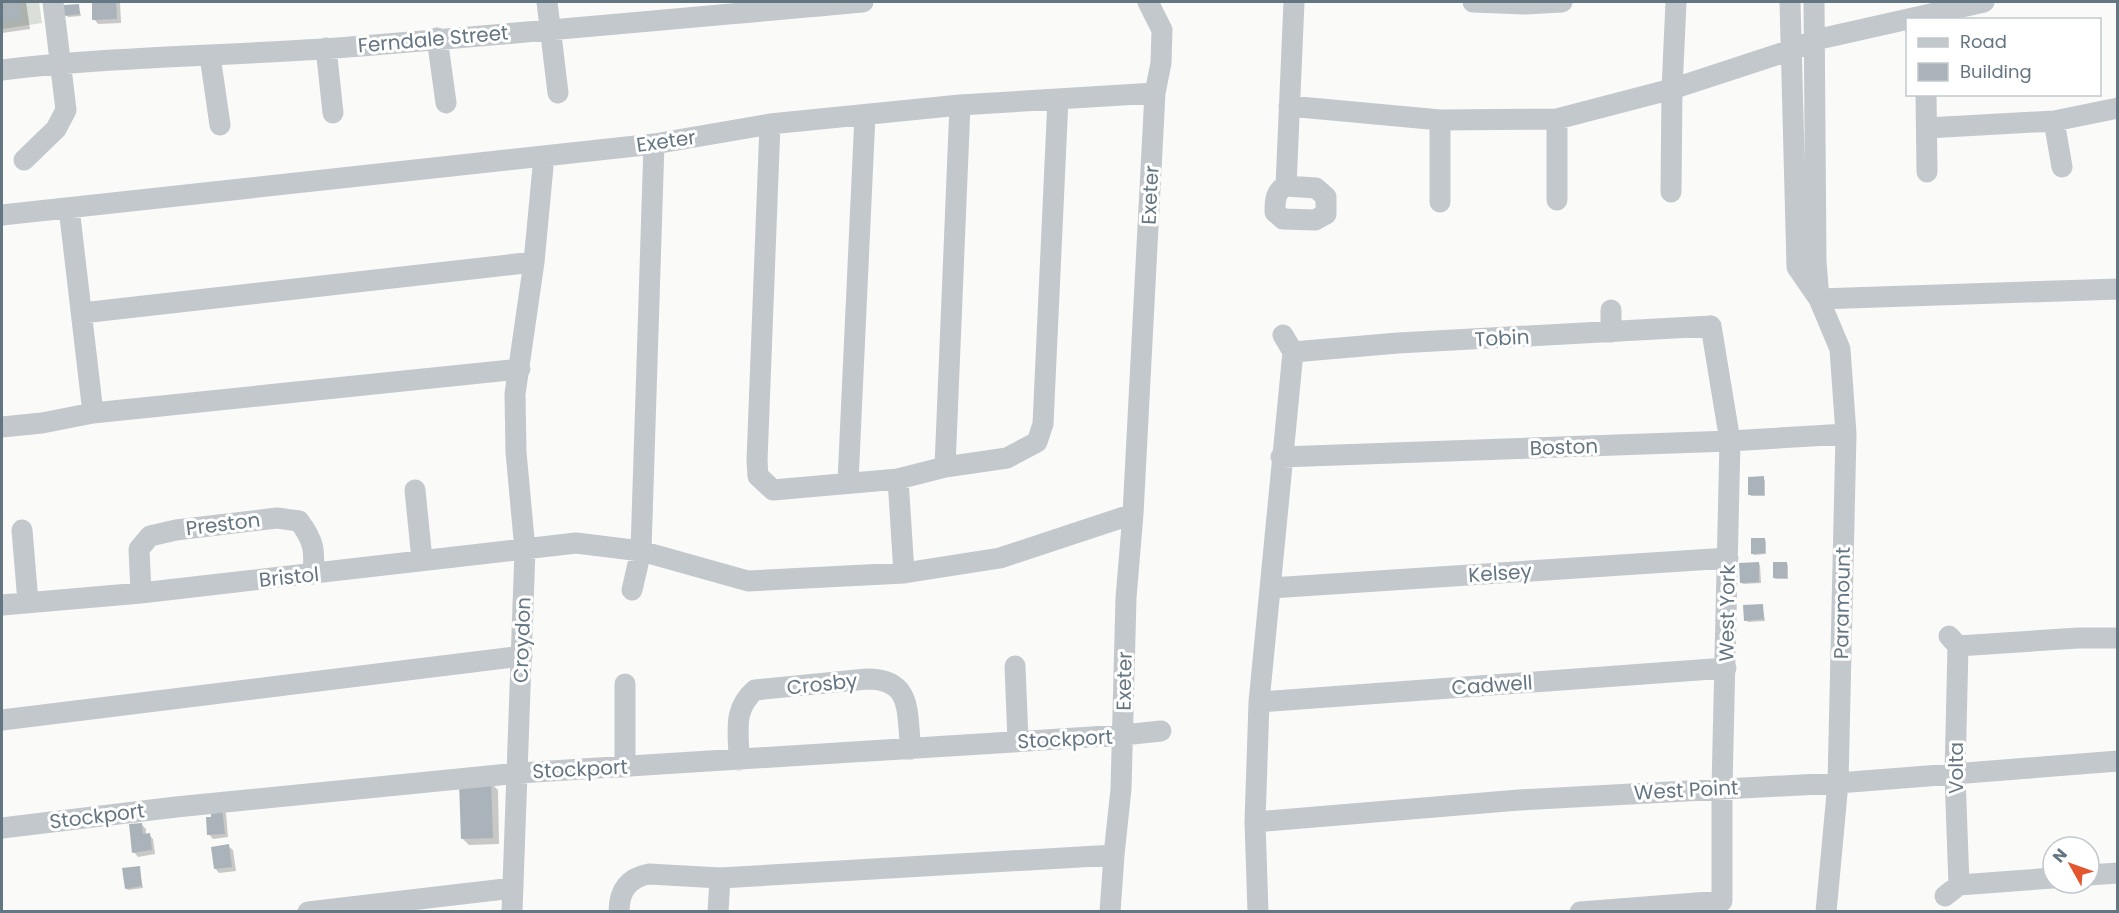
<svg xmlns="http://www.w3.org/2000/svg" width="2119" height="913" viewBox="0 0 2119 913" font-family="Poppins,sans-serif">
<rect width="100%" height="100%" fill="#fafaf8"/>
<!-- green -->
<path fill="#dadfd7" d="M2,2H39L42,23L2,29Z"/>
<!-- shadow -->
<path fill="#0003" d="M2,2H26L30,29L2,33Z
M94,2H120L121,23L98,24L94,19Z
M78,5L81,16L68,17L66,15Z
M1763,478L1765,480V496H1751L1749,494Z
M1764,539L1766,541V554L1754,555L1752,553Z
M1758,563L1760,565L1761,583L1743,584L1741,582Z
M1786,563L1788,565V579H1776L1774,578Z
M1762,605L1765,621L1748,622L1746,620Z
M491,783L498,790L499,844L469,845L462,838Z
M222,809L226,813L228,837L213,839L209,834L213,818Z
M141,824L146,829V835H149L153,839L155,854L138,857L134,852Z
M228,846L233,850L236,871L219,873L215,868Z
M139,867L143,888L128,890L126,888Z"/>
<!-- building -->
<path fill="#aab3b9" d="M2,2H19L22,20L2,23Z
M92,2H116L117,19L92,20Z
M79,4L80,14L64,16V5Z
M1764,476V495H1748V477Z
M1751,538H1765V553L1751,554Z
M1759,562V582L1740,583L1739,563Z
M1773,562H1787V578H1773Z
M1763,604L1764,619L1744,621L1743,605Z
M491,782L493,838L461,839L459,783Z
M222,807L225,834L207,835L206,817H211V808Z
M142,823L143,834L150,833L152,850L132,853L129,824Z
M229,844L232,867L214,869L211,847Z
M140,866L142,886L125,889L122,868Z"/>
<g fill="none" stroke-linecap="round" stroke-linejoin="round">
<!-- minor -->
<path stroke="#c3c8cc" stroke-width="21" d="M547,2L558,93
M1148,2L1162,30L1161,63L1155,93
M1473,2L1525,4L1562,2
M1790,2L1797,267L1819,299L1840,349L1846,434L1838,783L1826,912
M1814,2L1816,261L1819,299
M437,38L446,103
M326,48L333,113
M210,56L220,125
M2,70C108,57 215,56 322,49C503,35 683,18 863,2
M1926,94L1927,172
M1289,106L1440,120L1557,119L1672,89L1791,50L1815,40L1984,2
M2054,121L2062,167
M770,124L757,461L758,476L773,490L898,479L945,467L1007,458L1037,442L1043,424L1058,99
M1927,128L2054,121L2118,108
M24,160L56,129L66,110L53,2
M1286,186L1294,2
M1286,186L1316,188L1326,197V214L1315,220L1283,219L1275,212C1275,201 1275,191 1286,186Z
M1671,192L1672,89L1676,2
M1557,200V119
M1440,202V120
M69,208L93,413
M2,215L654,144L770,124L960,105L1155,93L1133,514L1126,598L1121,789L1114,855L1110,912
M1819,299L2118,289
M82,313L534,262
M1611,332V310
M1293,352L1398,343L1711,326
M2,427L42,423L93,413L520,369
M1281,457L1730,441L1846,434
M945,467L960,105
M898,479L904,573
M848,482L865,115
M415,490L422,560
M22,530L28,602
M1271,588L1728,558
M632,590L641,551L654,144
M141,593L139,549L150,536L176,530L277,518L299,521C314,541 315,550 313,574
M2,605L141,593L576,543L641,551L748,581L904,573L1000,558L1133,514
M1958,646L2078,638H2118
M1015,666L1018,741
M1259,702L1726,668
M2,720L522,656
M739,760C739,732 732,710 755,690L867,679C914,679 906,714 911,749
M625,767V684
M1255,822L1519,800L1838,783L2118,761
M2,828L176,807L519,773L1123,735L1161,731
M2089,875L2118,873
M1959,885L2053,878
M1945,896L1959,885L1955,775L1958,646L1949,636
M308,912L513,888
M512,912L525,550L516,452L515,394L534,262L544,156
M619,912C619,891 628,878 649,874L720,878L1114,855
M718,912L720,878
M1258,912L1255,822L1259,702L1293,352L1283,335
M1580,912L1722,901V788L1730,441L1711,326"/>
</g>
<g text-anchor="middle" stroke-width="6" stroke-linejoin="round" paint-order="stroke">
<!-- street labels -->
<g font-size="20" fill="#657683" stroke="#fff">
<text transform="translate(433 39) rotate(-5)" y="7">Ferndale Street</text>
<text transform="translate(666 141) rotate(-8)" y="7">Exeter</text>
<text transform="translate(1150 195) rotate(-87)" y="7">Exeter</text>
<text transform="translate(1502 338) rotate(-3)" y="7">Tobin</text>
<text transform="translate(1564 447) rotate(-2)" y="7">Boston</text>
<text transform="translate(223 524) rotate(-7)" y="7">Preston</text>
<text transform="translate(1500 573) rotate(-4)" y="7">Kelsey</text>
<text transform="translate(289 577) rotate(-6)" y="7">Bristol</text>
<text transform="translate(1842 603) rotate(-89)" y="7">Paramount</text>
<text transform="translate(1727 613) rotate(-89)" y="7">West York</text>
<text transform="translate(522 640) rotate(-88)" y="7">Croydon</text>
<text transform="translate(1124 681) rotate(-89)" y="7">Exeter</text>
<text transform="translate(822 684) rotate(-6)" y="7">Crosby</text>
<text transform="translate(1492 685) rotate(-4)" y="7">Cadwell</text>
<text transform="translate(1065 739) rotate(-3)" y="7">Stockport</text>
<text transform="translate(1956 768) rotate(-90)" y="7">Volta</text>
<text transform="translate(580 769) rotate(-3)" y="7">Stockport</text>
<text transform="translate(1686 790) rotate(-3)" y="7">West Point</text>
<text transform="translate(97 816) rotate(-7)" y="7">Stockport</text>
</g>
</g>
<!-- border -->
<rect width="2119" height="913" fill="none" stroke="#657683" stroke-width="6"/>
<!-- legend -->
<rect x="1906" y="18" width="195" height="78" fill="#ffffff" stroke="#c1c8cd" stroke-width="1.5"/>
<rect x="1918" y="38" width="30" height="9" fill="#c3c8cc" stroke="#c1c8cd" stroke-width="1.5"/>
<text x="1960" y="48" font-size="18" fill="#657683">Road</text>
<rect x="1918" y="63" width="30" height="18" fill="#aab3b9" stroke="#c1c8cd" stroke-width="1.5"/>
<text x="1960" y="78" font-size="18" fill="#657683">Building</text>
<!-- north arrow -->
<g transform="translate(2071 865) rotate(310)"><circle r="28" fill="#ffffff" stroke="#c1c8cd" stroke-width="1.5"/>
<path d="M0-4.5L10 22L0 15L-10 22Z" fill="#e4572e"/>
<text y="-9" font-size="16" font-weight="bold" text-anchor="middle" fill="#657683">N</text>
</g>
</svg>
